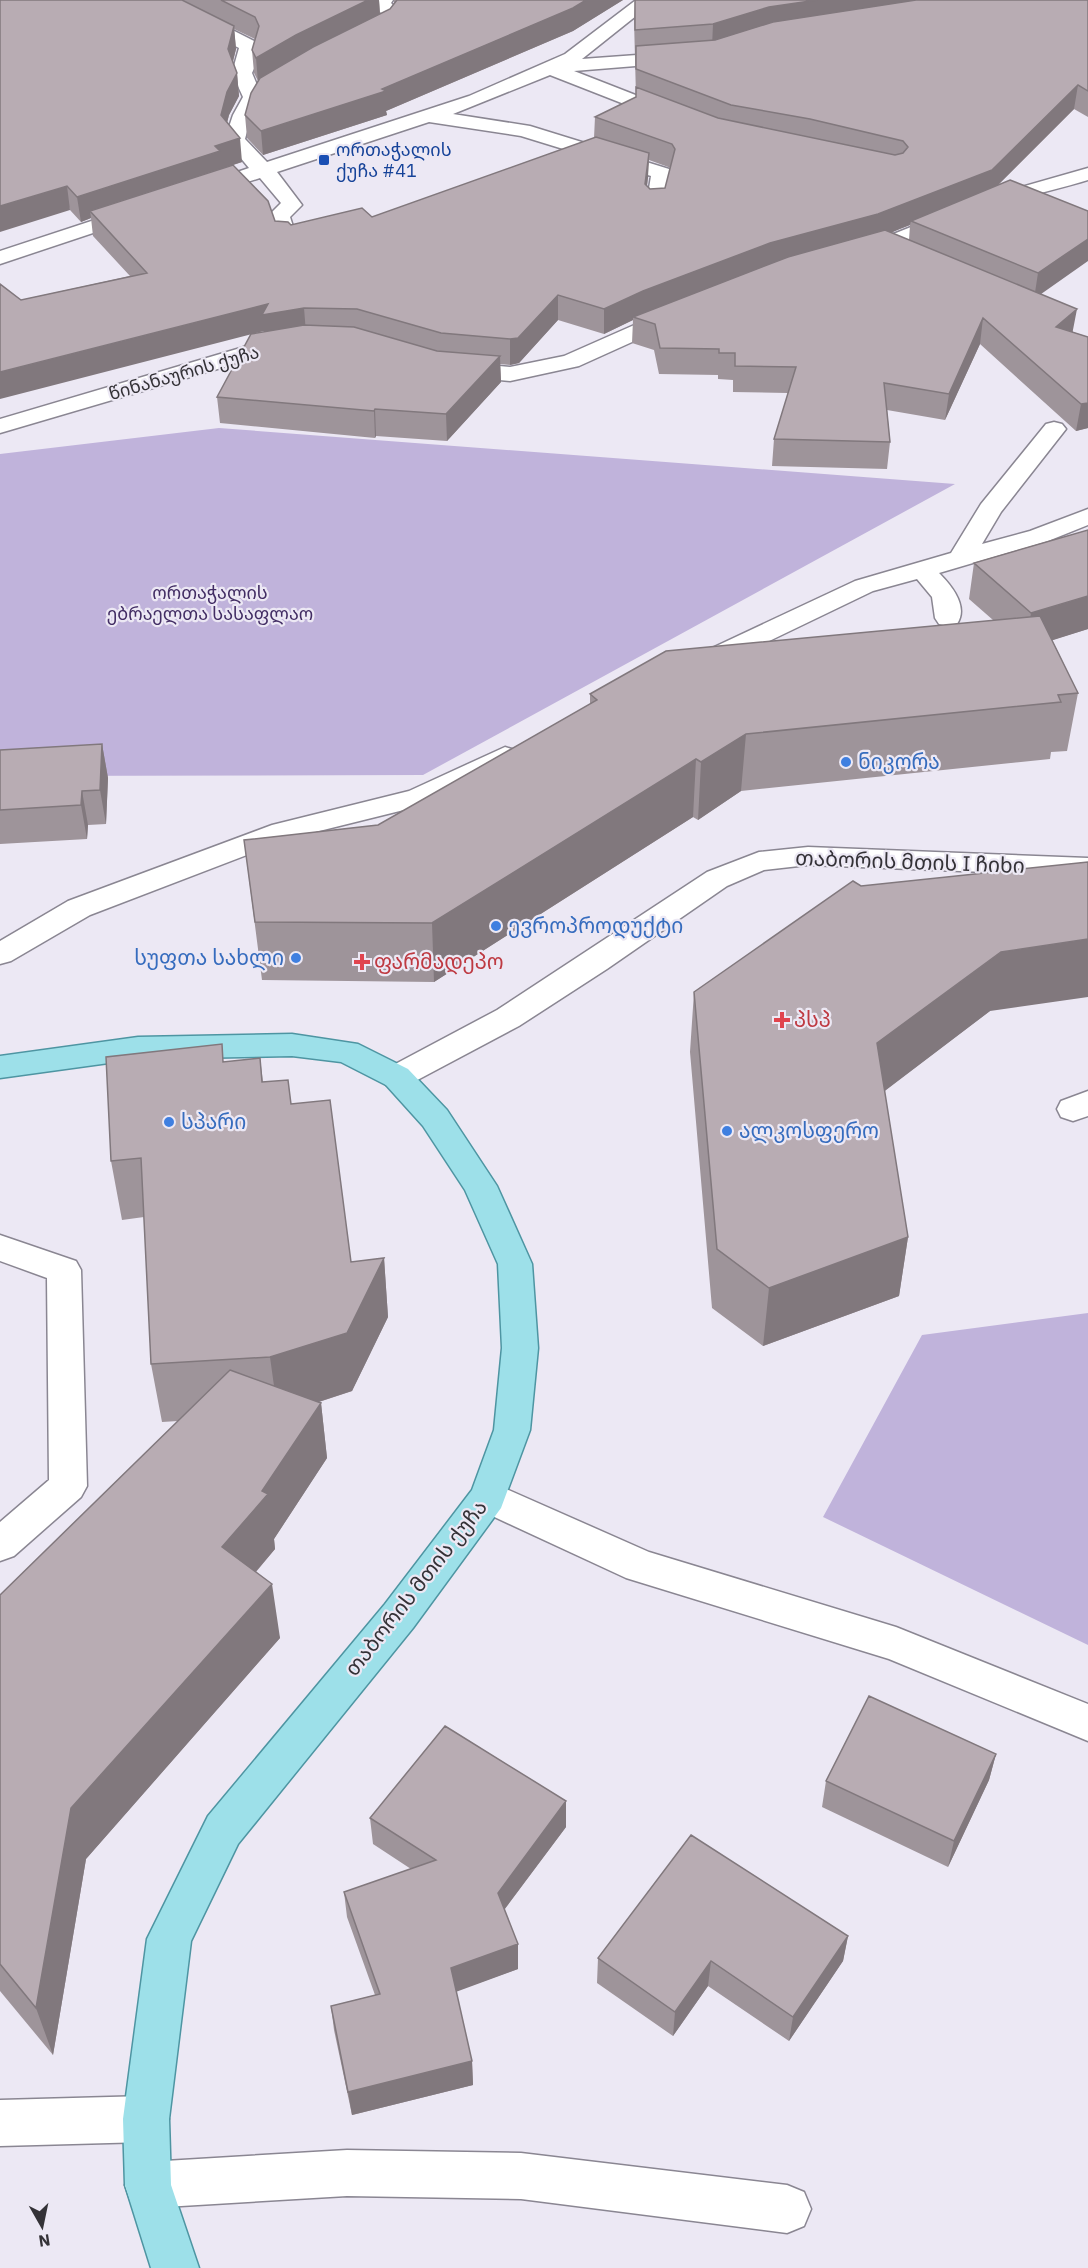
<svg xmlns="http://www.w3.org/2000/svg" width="1088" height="2268" viewBox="0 0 1088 2268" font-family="'IBM Plex Sans','Noto Sans Georgian',sans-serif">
<rect width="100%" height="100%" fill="#ece8f4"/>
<!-- green -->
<path fill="#c0b3db" d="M219,428L955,484L423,775L0,776V454Z
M1088,1313V1645L823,1517L922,1335Z"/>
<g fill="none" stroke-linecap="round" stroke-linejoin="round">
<!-- minor casing -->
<g stroke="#8a8692" stroke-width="3">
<path id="minor" d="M150,0H173L256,42C262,51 256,64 252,73L257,85L278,72H292L295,76L292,80C262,98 254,105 245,139L267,162L469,96L565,54L636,0H656L582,59L678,52L687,58L685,62L574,71L679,112L682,116L679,120H665L550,75L453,114L530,126L669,169L672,173L666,207L663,211H649L646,207L651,176L521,136L429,122L277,172L302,205L290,217L297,239L294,244H278L269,215L281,203L260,178L203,196L196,194L193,190L196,186L249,168L225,139L233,115L243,97L232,73L239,48L153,4Z
M375,0H393L391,3L402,14C392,28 375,45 356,40L354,36C361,26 375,24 383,15L372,4Z
M1088,168V180C1059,189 1028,195 999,206C967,218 882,264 852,257L849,252L852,247L876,241L986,197Z
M134,207L141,209L144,213L141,217L0,264V251Z
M675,307L683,309L686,314L683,319L579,366L510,381L456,376L448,374L445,369L448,364L456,362L510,367L564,356Z
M282,339L290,341L293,346L290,351L265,355L0,433V419L254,344Z
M1054,422L1062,424L1066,429L1001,512L982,544L1030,531L1088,509V525L1048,541L939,573C951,585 969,606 957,624L948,626L939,624L935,618L932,597L917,579L873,591L713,668L704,670L695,668L691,662L695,656L855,581L951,553L981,504L1046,424Z
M505,747L515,750L519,756L515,762L428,804L291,838L90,915L11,961L0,964V941L68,901L272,825L409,791Z
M808,847L1088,858V876L808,865L764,870L727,886L607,969L519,1026L408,1085L397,1088L386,1085L381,1077L386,1069L497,1010L707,872L759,852Z
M1088,1091V1116L1073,1121L1061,1117L1057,1109L1061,1101Z
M0,1235L76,1261L81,1270L87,1486L81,1497L14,1556L0,1561V1522L49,1480L47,1278L0,1261Z
M488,1481L649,1552L896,1627L1088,1704V1741L889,1659L626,1578L475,1508L469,1497L475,1486Z
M146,2096L162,2103L169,2119L162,2135L146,2142L0,2146V2100Z
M347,2150L521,2153L787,2185L804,2192L811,2209L804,2226L787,2233L521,2199L347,2196L148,2208L131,2202L125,2185L131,2168L148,2162Z"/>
</g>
<!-- major casing -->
<g stroke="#4e95a2" stroke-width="3">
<path id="major" d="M292,1034L358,1044L408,1069L447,1110L497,1186L532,1264L538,1348L530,1430L501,1508L413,1628L238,1844L191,1941L169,2119L171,2185L199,2268H151L125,2185L123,2119L147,1939L208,1816L385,1604L472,1490L494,1430L502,1348L498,1264L465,1190L423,1126L386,1085L341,1062L292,1056L138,1059L0,1078V1056L138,1037Z"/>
</g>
<!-- minor -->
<use href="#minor" fill="#fff" fill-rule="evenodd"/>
<!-- major -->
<use href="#major" fill="#9de0e9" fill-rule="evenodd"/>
</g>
<!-- wall -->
<path fill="#9e949a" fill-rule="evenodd" d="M0,0H379L380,14L390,9L394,3V0H623L573,31L386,111L387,115L263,155L247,138L245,115L258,81L254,73L252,50L255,39L234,29L236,49L233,62L237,73L239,96L229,115L227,123L242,162L233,165L275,221L291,225L372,217L594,138L595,117L636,97L634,20L635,0H1088V117L1074,109L997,186L1088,211L1041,294L1073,332L1088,337V428L1076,431L980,344L945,420L887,410L890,442L887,469L772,466L774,439L788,393L733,392V380L718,379V375L659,374L654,350L632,343L633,320L604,334L558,320L519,363L510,365L500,364L501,382L447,441L376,436L375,438L220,423L217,397L264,332V331L21,300L130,276L93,236L91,218L81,222L70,210ZM649,160L671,168L665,188L650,189L647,186ZM910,225L909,240L891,233L899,229Z
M974,563L1088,629L1052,640L1078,693L1067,751L1051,752L1050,759L741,791L698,820L693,817L434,982L262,980L244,840L378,825L590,704V694L993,620L969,599Z
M102,744L108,778L106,824L88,825L87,839L0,844V750Z
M694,992L990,1011L884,1091L908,1237L899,1296L763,1346L712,1308L690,1052Z
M260,1058L263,1082L291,1104L351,1262L384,1258L388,1317L352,1391L319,1402L321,1403L327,1458L274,1539L275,1549L256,1572L280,1638L86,1859L53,2055L0,1991V1595L178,1421L162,1422L151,1364L144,1217L122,1220L111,1161L224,1062Z
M996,1754L989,1780L948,1867L822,1807L826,1781Z
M566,1801V1827L504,1910L518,1969L456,1991L472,2061L473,2085L352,2115L334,2030L331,2006L375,1995L347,1917L344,1892L411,1869L373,1844L370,1818Z
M848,1936L843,1961L789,2041L708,1986L673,2036L597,1983L598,1958Z"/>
<!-- shaded-wall -->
<path fill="#81787d" d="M368,0H379L380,15L258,82L256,58L296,35Z
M586,0H623L573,31L386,111L387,115L263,155L261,131Z
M817,0H961L712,47L713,24L769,7Z
M234,26L236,49L230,72L228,49Z
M237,73L239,96L229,115L223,138L221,115L227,92Z
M1078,85L1074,109L989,194L911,221L910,225L875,239L633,317V320L604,334V309Z
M240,138L242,162L90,211L91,218L81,222L77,197L215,146Z
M649,153L648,178L644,208L645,184Z
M67,186L70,210L0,232V206Z
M1088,239V261L1034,299L1038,273Z
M558,295V320L519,363L510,365V339Z
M268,304L304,308L306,333L265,340L264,331L0,399V372Z
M1077,309L1072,335L1056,327Z
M983,318L980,344L945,420L949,394Z
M500,356L501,382L447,441L446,414Z
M1088,403V428L1076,431L1081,404Z
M375,409L376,436L375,438L374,411Z
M1088,596V629L1025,649L1031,613Z
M746,734L741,791L698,820L701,762Z
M102,744L108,778L106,824L100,790Z
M696,759L693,817L434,982L432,923Z
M82,791L88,825L87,839L81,805Z
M1088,939V997L990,1011L869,1103L877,1043L1001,952Z
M908,1237L899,1296L763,1346L769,1288Z
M384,1258L388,1317L352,1391L278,1415L270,1357Z
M321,1403L327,1458L274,1539L275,1549L231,1601L222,1547L262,1491Z
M272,1584L280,1638L86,1859L53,2055L36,2008L71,1808Z
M996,1754L989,1780L948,1867L954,1841Z
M566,1801V1827L498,1918V1893Z
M848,1936L843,1961L789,2041L793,2017Z
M518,1944V1969L453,1993L451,1968Z
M711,1961L708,1986L673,2036L675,2012Z
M472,2061L473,2085L352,2115L348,2092Z"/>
<!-- building -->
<path fill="#b8acb3" stroke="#81787d" stroke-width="1.5" d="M0,0H182L234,26L228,49L237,73L227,92L221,115L240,138L215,146L220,151L77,197L67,186L0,206Z
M221,0H368L296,35L256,58L252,50L259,26L255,17Z
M397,0H586L573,8L382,89L386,91L261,131L245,115L251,93L260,78L313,47L390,9Z
M635,0H817L769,7L713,24L635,30Z
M916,0H1088V91L1078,85L992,170L878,214L770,243L643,291L604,309L558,295L518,338L510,339L441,333L357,309L304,308L262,315L268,304L0,372V284L21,300L147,273L90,211L233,165L268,201L275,221L288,222L291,225L362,208L372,217L596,137L649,153L645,184L650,189L665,188L675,149L672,144L595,117L636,97V87L718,118L895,155L903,153L908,147L903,141L810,119L731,105L636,69V46L715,40L773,22Z
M1010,180L1088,211V239L1038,273L911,221Z
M885,230L1077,309L1056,327L1088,337V403L1081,404L983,318L949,394L884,383L890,442L774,439L796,367L735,366V353H719V349L660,348L655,324L633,317L788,257Z
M304,325L354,327L437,351L500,356L446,414L375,409L374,411L217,397L251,334Z
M1088,530V596L1031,613L974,563Z
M1040,616L1078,693L1058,695L1061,702L746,734L701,762L696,759L432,923L255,922L244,840L378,825L597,700L590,694L666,651Z
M102,744L100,790L82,791L81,805L0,810V750Z
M1088,862V939L1001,952L877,1043L908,1237L769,1288L717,1249L694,992L853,881L861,886Z
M222,1044L223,1062L260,1058L262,1082L288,1080L291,1104L330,1100L351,1262L384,1258L347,1333L270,1357L151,1364L141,1158L111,1161L106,1057Z
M230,1370L321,1403L262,1491L268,1494L222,1547L272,1584L71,1808L36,2008L0,1964V1595Z
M869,1696L996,1754L954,1841L826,1781Z
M445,1726L566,1801L498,1893L518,1944L451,1968L472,2061L348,2092L331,2006L380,1994L344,1892L436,1860L370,1818Z
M691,1835L848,1936L793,2017L711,1961L675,2012L598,1958Z"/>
<!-- markers -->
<rect fill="#1a4fb4" stroke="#ece8f4" stroke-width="2" x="318" y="154" width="12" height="12" rx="3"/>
<g fill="#3f7fe0" stroke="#ece8f4" stroke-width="2">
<circle cx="846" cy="762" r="6"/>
<circle cx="496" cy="926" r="6"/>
<circle cx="296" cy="958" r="6"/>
<circle cx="169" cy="1122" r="6"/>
<circle cx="727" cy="1131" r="6"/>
</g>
<g fill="#e0444e" stroke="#ece8f4" stroke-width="2">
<path d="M359 953h6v6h6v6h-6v6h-6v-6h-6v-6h6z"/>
<path d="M779 1011h6v6h6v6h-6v6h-6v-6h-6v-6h6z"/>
</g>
<g text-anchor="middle" stroke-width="4.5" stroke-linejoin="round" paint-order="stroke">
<!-- far-transit labels -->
<g font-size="18" fill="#164399" stroke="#ece8f4" text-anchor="start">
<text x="336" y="156">ორთაჭალის<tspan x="336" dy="21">ქუჩა #41</tspan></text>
</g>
<!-- far-street labels -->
<g font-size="18" fill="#343237" stroke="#ece8f4">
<text transform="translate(184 373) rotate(-16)" y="6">წინანაურის ქუჩა</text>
</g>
<!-- far-park labels -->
<g font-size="18" fill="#422d64" stroke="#ece8f4">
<text x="210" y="599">ორთაჭალის<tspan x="210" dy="21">ებრაელთა სასაფლაო</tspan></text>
</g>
<!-- shop labels -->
<g font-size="21" fill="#366cbe" stroke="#ece8f4" text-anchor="start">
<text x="858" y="769">ნიკორა</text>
<text x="508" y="933">ევროპროდუქტი</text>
<text x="284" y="965" text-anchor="end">სუფთა სახლი</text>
<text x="181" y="1129">სპარი</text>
<text x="739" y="1138">ალკოსფერო</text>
</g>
<!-- street labels -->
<g font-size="21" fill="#343237" stroke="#ece8f4">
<text transform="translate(910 862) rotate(2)" y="7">თაბორის მთის I ჩიხი</text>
<text transform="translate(416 1588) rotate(-52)" y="7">თაბორის მთის ქუჩა</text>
</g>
<!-- health labels -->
<g font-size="21" fill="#be3a42" stroke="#ece8f4" text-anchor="start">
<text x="374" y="969">ფარმადეპო</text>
<text x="794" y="1027">პსპ</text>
</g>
</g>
<!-- north arrow -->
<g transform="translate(42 2226) rotate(171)" stroke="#ece8f4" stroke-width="4.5" paint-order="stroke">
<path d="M0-4.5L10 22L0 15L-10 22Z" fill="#343237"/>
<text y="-9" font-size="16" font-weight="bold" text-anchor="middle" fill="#343237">N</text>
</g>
</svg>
